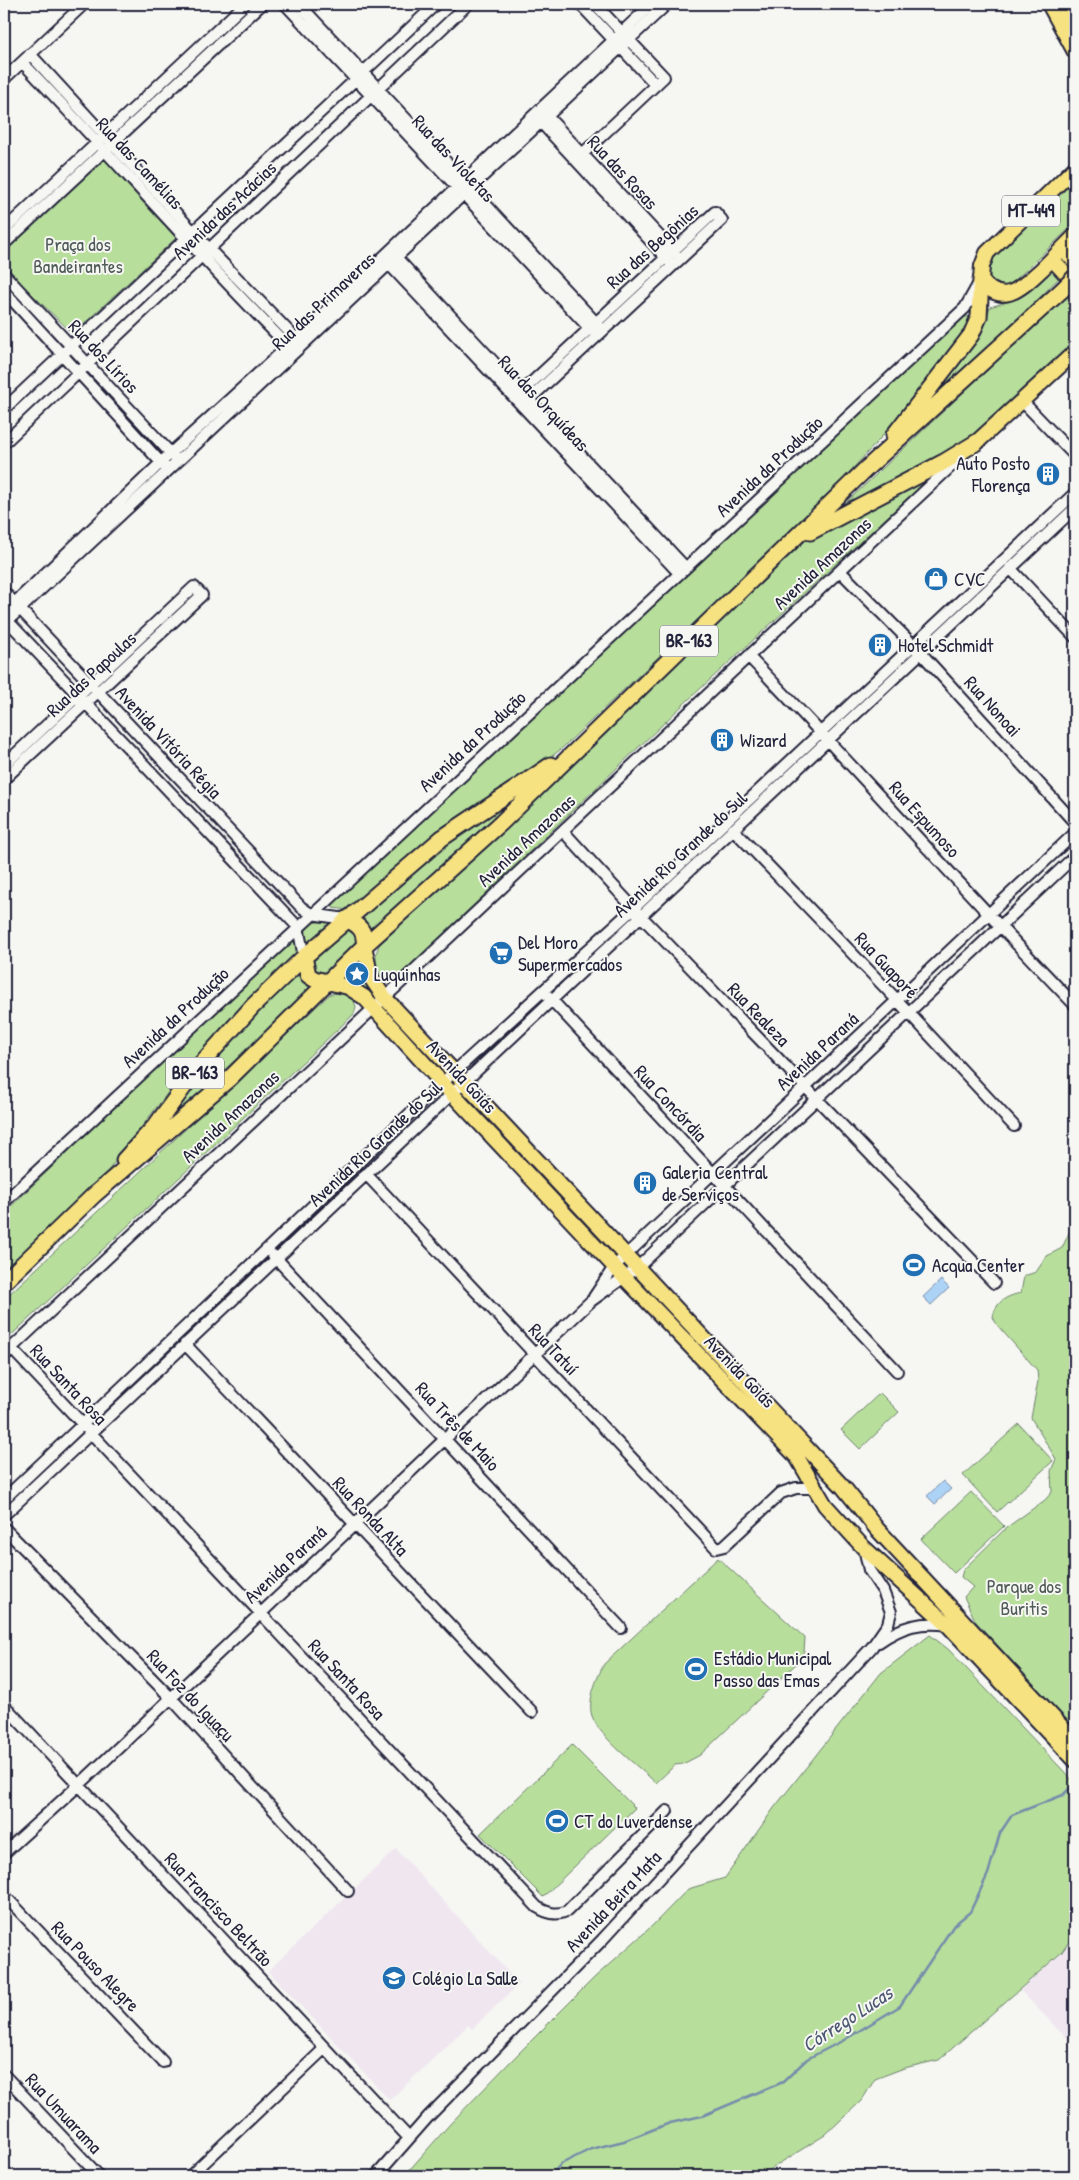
<svg xmlns="http://www.w3.org/2000/svg" width="1079" height="2180" viewBox="0 0 1079 2180" font-family="'Patrick Hand',sans-serif">
<rect width="100%" height="100%" fill="#f6f6f2"/>
<filter id="ink" filterUnits="userSpaceOnUse"><feTurbulence type="fractalNoise" baseFrequency=".02" numOctaves="2"/><feDisplacementMap in="SourceGraphic" scale="10" xChannelSelector="R" yChannelSelector="G"/><feConvolveMatrix kernelMatrix="1 2 1 2 8 2 1 2 1" color-interpolation-filters="sRGB"/></filter>
<g filter="url(#ink)">
<!-- built -->
<path fill="#efe6f0" d="M396,1849L519,1984L472,2029L468,2025L390,2100L268,1971Z
M1075,1933V2047L1020,1990L1062,1952Z"/>
<!-- green -->
<path fill="#b7df9b" stroke="#6c806b" d="M104,157L177,237L73,334L4,267V249Z
M1075,183V223L1009,286L1005,287L991,280L988,265L992,258L1069,186Z
M1053,270L1061,276L886,453L983,331L990,307L1017,299L1049,271Z
M1065,297L1075,298V344L687,701L390,985C376,977 372,956 380,944L526,809L717,620L800,546Z
M969,316L965,334L878,441L820,504L560,750L349,910L333,908L332,905L929,346L962,318Z
M529,790L372,930L363,917L404,874L508,799Z
M320,922L336,923L305,951L306,928L311,923Z
M349,927H354L361,943L327,978L317,977L309,966Z
M292,937L300,947L298,957L189,1065L107,1172L4,1270V1213Z
M361,961L379,995L375,999L359,983L342,978Z
M300,967L317,984L220,1074L148,1146L179,1097Z
M342,993L353,998L356,1007L354,1014L4,1342V1299L330,994Z
M1075,1220V1729L976,1622L964,1597L973,1587L961,1577L963,1570L1006,1528L1045,1500L1052,1492L1051,1471L1056,1459L1031,1418L1038,1381L1037,1370L997,1325L993,1317C996,1301 1007,1296 1021,1293L1024,1276L1036,1272L1047,1256L1062,1248Z
M880,1393L899,1412L860,1449L841,1430Z
M1019,1424L1053,1461L997,1512L963,1475Z
M971,1492L1004,1526L954,1573L921,1539Z
M718,1558L805,1638L804,1651L798,1662L700,1755L683,1764L675,1765L656,1783C638,1766 600,1738 592,1716C587,1700 597,1678 604,1664Z
M930,1635L948,1649L1075,1783V1933L1062,1952L939,2060L904,2068L875,2079L862,2100L825,2135L759,2176H404L450,2124L512,2060L594,1978L652,1926L688,1889L725,1878L774,1808L881,1673Z
M572,1745L635,1808L543,1897L480,1834Z"/>
<!-- water -->
<path fill="#acd2f5" stroke="#758cab" d="M941,1280L949,1288L931,1305L923,1297Z
M943,1481L951,1489L935,1504L927,1496Z"/>
<g fill="none" stroke-linecap="round" stroke-linejoin="round">
<!-- stream -->
<path stroke="#758cab" stroke-width="2.5" d="M550,2176L561,2164L591,2149L624,2141L670,2123L702,2116L783,2082L807,2059L844,2040L900,2006L954,1925L970,1912L988,1874L1000,1833L1012,1815L1063,1795L1072,1786"/>
<!-- minor casing -->
<g stroke="#22223b" stroke-width="14">
<path id="minor" d="M285,4L592,331
M299,4L599,326
M580,4L656,85
M30,54L209,249L300,343
M22,62C113,157 199,257 292,350
M4,79L84,4
M544,113L676,254
M536,117L669,261
M576,160L664,77L595,4
M4,230L245,4
M4,244L262,4
M392,253L685,567
M385,260L679,573
M4,274L174,457
M4,291L165,467
M515,398L715,212L722,220L522,406
M1022,401L1075,456
M4,409L436,4
M4,443L468,4
M1010,568L1075,637
M840,571L921,653L1075,823
M4,592L301,907L311,914L346,919
M4,613L171,453L296,339L652,4
M4,617L298,927L304,957
M4,624L667,4
M749,657C859,771 964,891 1075,1005
M4,765L194,587L202,595L4,779
M733,829L897,1000L1014,1126
M563,831L640,915L994,1283
M547,995L897,1371
M366,1174L716,1548L724,1546L781,1493L796,1488H815
M4,1202L965,308L979,283
M273,1255L621,1628
M594,1297L614,1267L626,1255L1075,833
M185,1344L532,1712
M11,1348L537,1907C547,1913 556,1916 567,1911L667,1811
M4,1355L962,456
M4,1499L442,1083L634,908L1075,493
M4,1515L1075,508
M4,1528L171,1698L348,1891
M879,1642C902,1626 921,1621 948,1625
M4,1705L408,2137
M4,1853L79,1785L535,1354L591,1301L637,1268L1075,856
M4,1895L163,2062
M4,2075L99,2176
M190,2176L325,2048
M376,2176L428,2117L602,1940L872,1647L888,1624L891,1612L883,1591L869,1570L864,1548"/>
</g>
<!-- major casing -->
<g stroke="#22223b" stroke-width="18">
<path id="major" d="M1049,4L1075,52
M1063,4L1075,28
M1075,168L987,253L982,266L981,280C1003,309 1023,286 1042,269C1053,258 1064,247 1075,236
M1063,249L1075,262
M1052,259L1064,272
M977,442L1075,352
M364,946L371,978L384,997L844,1488L877,1529L1075,1741
M327,982L348,987L364,997L442,1083L625,1278L797,1457L825,1505L863,1547L948,1625L1075,1760"/>
</g>
<!-- highway casing -->
<g stroke="#22223b" stroke-width="19">
<path id="highway" d="M894,435L971,335L979,317L981,280
M810,532L944,462L977,442
M346,919C359,925 366,931 364,946
M304,957L308,975L314,979L327,982
M124,1160L156,1125L200,1065L253,1006L304,957L442,838L551,765
M4,1282L94,1195L231,1077L364,946L501,823L868,467L1062,290"/>
</g>
<!-- minor -->
<use href="#minor" stroke="#f6f6f2" stroke-width="10"/>
<!-- major -->
<use href="#major" stroke="#f7e281" stroke-width="14"/>
<!-- highway -->
<use href="#highway" stroke="#f7e281" stroke-width="15"/>
<!-- highway-bridge casing -->
<g stroke="#22223b" stroke-width="19" stroke-linecap="butt">
<path id="highway-bridge" d="M1062,290L1075,277"/>
</g>
<!-- highway-bridge -->
<use href="#highway-bridge" stroke="#f7e281" stroke-width="15"/>
</g>
</g>
<!-- icons -->
<defs>
<g id="building-disc" transform="scale(1.25)"><circle r="9.5" fill="#1f6fb2" stroke="#f6f6f2"/><path d="M-4-6H4V6H1V3H-1V6H-4ZM-2.5-4.3h1.7v1.8h-1.7ZM.8-4.3h1.7v1.8H.8ZM-2.5-1h1.7V.8h-1.7ZM.8-1h1.7V.8H.8Z" fill="#fff"/></g>
<g id="shop-disc" transform="scale(1.25)"><circle r="9.5" fill="#1f6fb2" stroke="#f6f6f2"/><path d="M-5-2.5h2.3a2.7 3.5 0 0 1 5.4 0H5L5.5 6h-11ZM-1.5-2.5h3a1.5 2.3 0 0 0-3 0Z" fill="#fff"/></g>
<g id="supermarket-disc" transform="scale(1.25)"><circle r="9.5" fill="#1f6fb2" stroke="#f6f6f2"/><path d="M-6-5.5h2.5l.6 2H6L4.5 2H-2.5L-4.4-4H-6ZM-1.5 3.2a1.3 1.3 0 1 0 .1 0ZM3 3.2a1.3 1.3 0 1 0 .1 0Z" fill="#fff"/></g>
<g id="sight-disc" transform="scale(1.25)"><circle r="9.5" fill="#1f6fb2" stroke="#f6f6f2"/><path d="M0-6L1.8-2.2L6-1.7L2.9 1.2L3.7 5.4L0 3.3L-3.7 5.4L-2.9 1.2L-6-1.7L-1.8-2.2Z" fill="#fff"/></g>
<g id="stadium-disc" transform="scale(1.25)"><circle r="9.5" fill="#1f6fb2" stroke="#f6f6f2"/><path d="M0-5a6.5 5 0 1 0 0 10a6.5 5 0 1 0 0-10ZM-3.5-1.8h7v3.6h-7Z" fill="#fff"/></g>
<g id="school-disc" transform="scale(1.25)"><circle r="9.5" fill="#1f6fb2" stroke="#f6f6f2"/><path d="M0-5L7-2L0 1L-7-2ZM-4 1L0 2.5L4 1V4Q0 6-4 4Z" fill="#fff"/></g>
</defs>
<g fill-rule="evenodd">
<use href="#building-disc" x="1048" y="474"/>
<use href="#shop-disc" x="936" y="579"/>
<use href="#building-disc" x="880" y="645"/>
<use href="#building-disc" x="722" y="740"/>
<use href="#supermarket-disc" x="501" y="953"/>
<use href="#sight-disc" x="357" y="974"/>
<use href="#building-disc" x="645" y="1183"/>
<use href="#stadium-disc" x="914" y="1265"/>
<use href="#stadium-disc" x="696" y="1669"/>
<use href="#stadium-disc" x="557" y="1821"/>
<use href="#school-disc" x="394" y="1978"/>
</g>
<g text-anchor="middle" stroke-width="4" stroke-linejoin="round" paint-order="stroke">
<!-- shield labels -->
<g fill="#f6f6f2" stroke="#626272" stroke-width="1">
<rect x="1002" y="195.5" width="58" height="31" rx="4"/>
<rect x="660" y="625.5" width="58" height="31" rx="4"/>
<rect x="166" y="1057.5" width="58" height="31" rx="4"/>
</g>
<g font-size="18" font-weight="bold" fill="#22223b">
<text x="1031" y="217">MT-449</text>
<text x="689" y="647">BR-163</text>
<text x="195" y="1079">BR-163</text>
</g>
<!-- street labels -->
<g font-size="19" fill="#22223b" stroke="#f6f6f2">
<text transform="translate(454 158) rotate(47)" y="7">Rua das Violetas</text>
<text transform="translate(140 163) rotate(47)" y="7">Rua das Camélias</text>
<text transform="translate(623 172) rotate(47)" y="7">Rua das Rosas</text>
<text transform="translate(224 210) rotate(-43)" y="7">Avenida das Acácias</text>
<text transform="translate(652 246) rotate(-42)" y="7">Rua das Begônias</text>
<text transform="translate(323 301) rotate(-43)" y="7">Rua das Primaveras</text>
<text transform="translate(104 356) rotate(47)" y="7">Rua dos Lírios</text>
<text transform="translate(544 403) rotate(47)" y="7">Rua das Orquídeas</text>
<text transform="translate(769 466) rotate(-43)" y="7">Avenida da Produção</text>
<text transform="translate(822 563) rotate(-43)" y="7">Avenida Amazonas</text>
<text transform="translate(91 674) rotate(-43)" y="7">Rua das Papoulas</text>
<text transform="translate(993 706) rotate(48)" y="7">Rua Nonoai</text>
<text transform="translate(472 741) rotate(-43)" y="7">Avenida da Produção</text>
<text transform="translate(169 742) rotate(47)" y="7">Avenida Vitória Régia</text>
<text transform="translate(925 819) rotate(48)" y="7">Rua Espumoso</text>
<text transform="translate(526 840) rotate(-43)" y="7">Avenida Amazonas</text>
<text transform="translate(680 854) rotate(-43)" y="7">Avenida Rio Grande do Sul</text>
<text transform="translate(887 965) rotate(47)" y="7">Rua Guaporé</text>
<text transform="translate(759 1014) rotate(46)" y="7">Rua Realeza</text>
<text transform="translate(175 1017) rotate(-43)" y="7">Avenida da Produção</text>
<text transform="translate(817 1051) rotate(-43)" y="7">Avenida Paraná</text>
<text transform="translate(462 1076) rotate(47)" y="7">Avenida Goiás</text>
<text transform="translate(671 1103) rotate(47)" y="7">Rua Concórdia</text>
<text transform="translate(230 1116) rotate(-43)" y="7">Avenida Amazonas</text>
<text transform="translate(375 1143) rotate(-43)" y="7">Avenida Rio Grande do Sul</text>
<text transform="translate(554 1349) rotate(47)" y="7">Rua Tatuí</text>
<text transform="translate(740 1371) rotate(46)" y="7">Avenida Goiás</text>
<text transform="translate(69 1384) rotate(47)" y="7">Rua Santa Rosa</text>
<text transform="translate(458 1426) rotate(47)" y="7">Rua Três de Maio</text>
<text transform="translate(371 1516) rotate(47)" y="7">Rua Ronda Alta</text>
<text transform="translate(285 1564) rotate(-43)" y="7">Avenida Paraná</text>
<text transform="translate(347 1679) rotate(47)" y="7">Rua Santa Rosa</text>
<text transform="translate(191 1695) rotate(47)" y="7">Rua Foz do Iguaçu</text>
<text transform="translate(613 1901) rotate(-47)" y="7">Avenida Beira Mata</text>
<text transform="translate(219 1909) rotate(47)" y="7">Rua Francisco Beltrão</text>
<text transform="translate(96 1966) rotate(46)" y="7">Rua Pouso Alegre</text>
<text transform="translate(64 2113) rotate(47)" y="7">Rua Umuarama</text>
</g>
<!-- park labels -->
<g font-size="19" fill="#4f5b58" stroke="#f6f6f2">
<text x="78" y="251">Praça dos<tspan x="78" dy="22">Bandeirantes</tspan></text>
<text x="1024" y="1593">Parque dos<tspan x="1024" dy="22">Buritis</tspan></text>
</g>
<!-- poi labels -->
<g font-size="19" fill="#22223b" stroke="#f6f6f2" text-anchor="start">
<text x="1030" y="470" text-anchor="end">Auto Posto<tspan x="1030" dy="22">Florença</tspan></text>
<text x="954" y="586">CVC</text>
<text x="898" y="652">Hotel Schmidt</text>
<text x="740" y="747">Wizard</text>
<text x="518" y="949">Del Moro<tspan x="518" dy="22">Supermercados</tspan></text>
<text x="374" y="981">Luquinhas</text>
<text x="662" y="1179">Galeria Central<tspan x="662" dy="22">de Serviços</tspan></text>
<text x="932" y="1272">Acqua Center</text>
<text x="714" y="1665">Estádio Municipal<tspan x="714" dy="22">Passo das Emas</tspan></text>
<text x="574" y="1828">CT do Luverdense</text>
<text x="412" y="1985">Colégio La Salle</text>
</g>
<!-- water labels -->
<g font-size="20" font-style="italic" fill="#4b5773" stroke="#f6f6f2">
<text transform="translate(847 2019) rotate(-33)" y="7">Córrego Lucas</text>
</g>
</g>
<!-- margin -->
<rect width="1079" height="2180" fill="none" stroke="#f6f6f2" stroke-width="20"/>
<rect x="10" y="10" width="1059" height="2160" fill="none" stroke="#22223b" stroke-width="2" filter="url(#ink)"/>
</svg>
